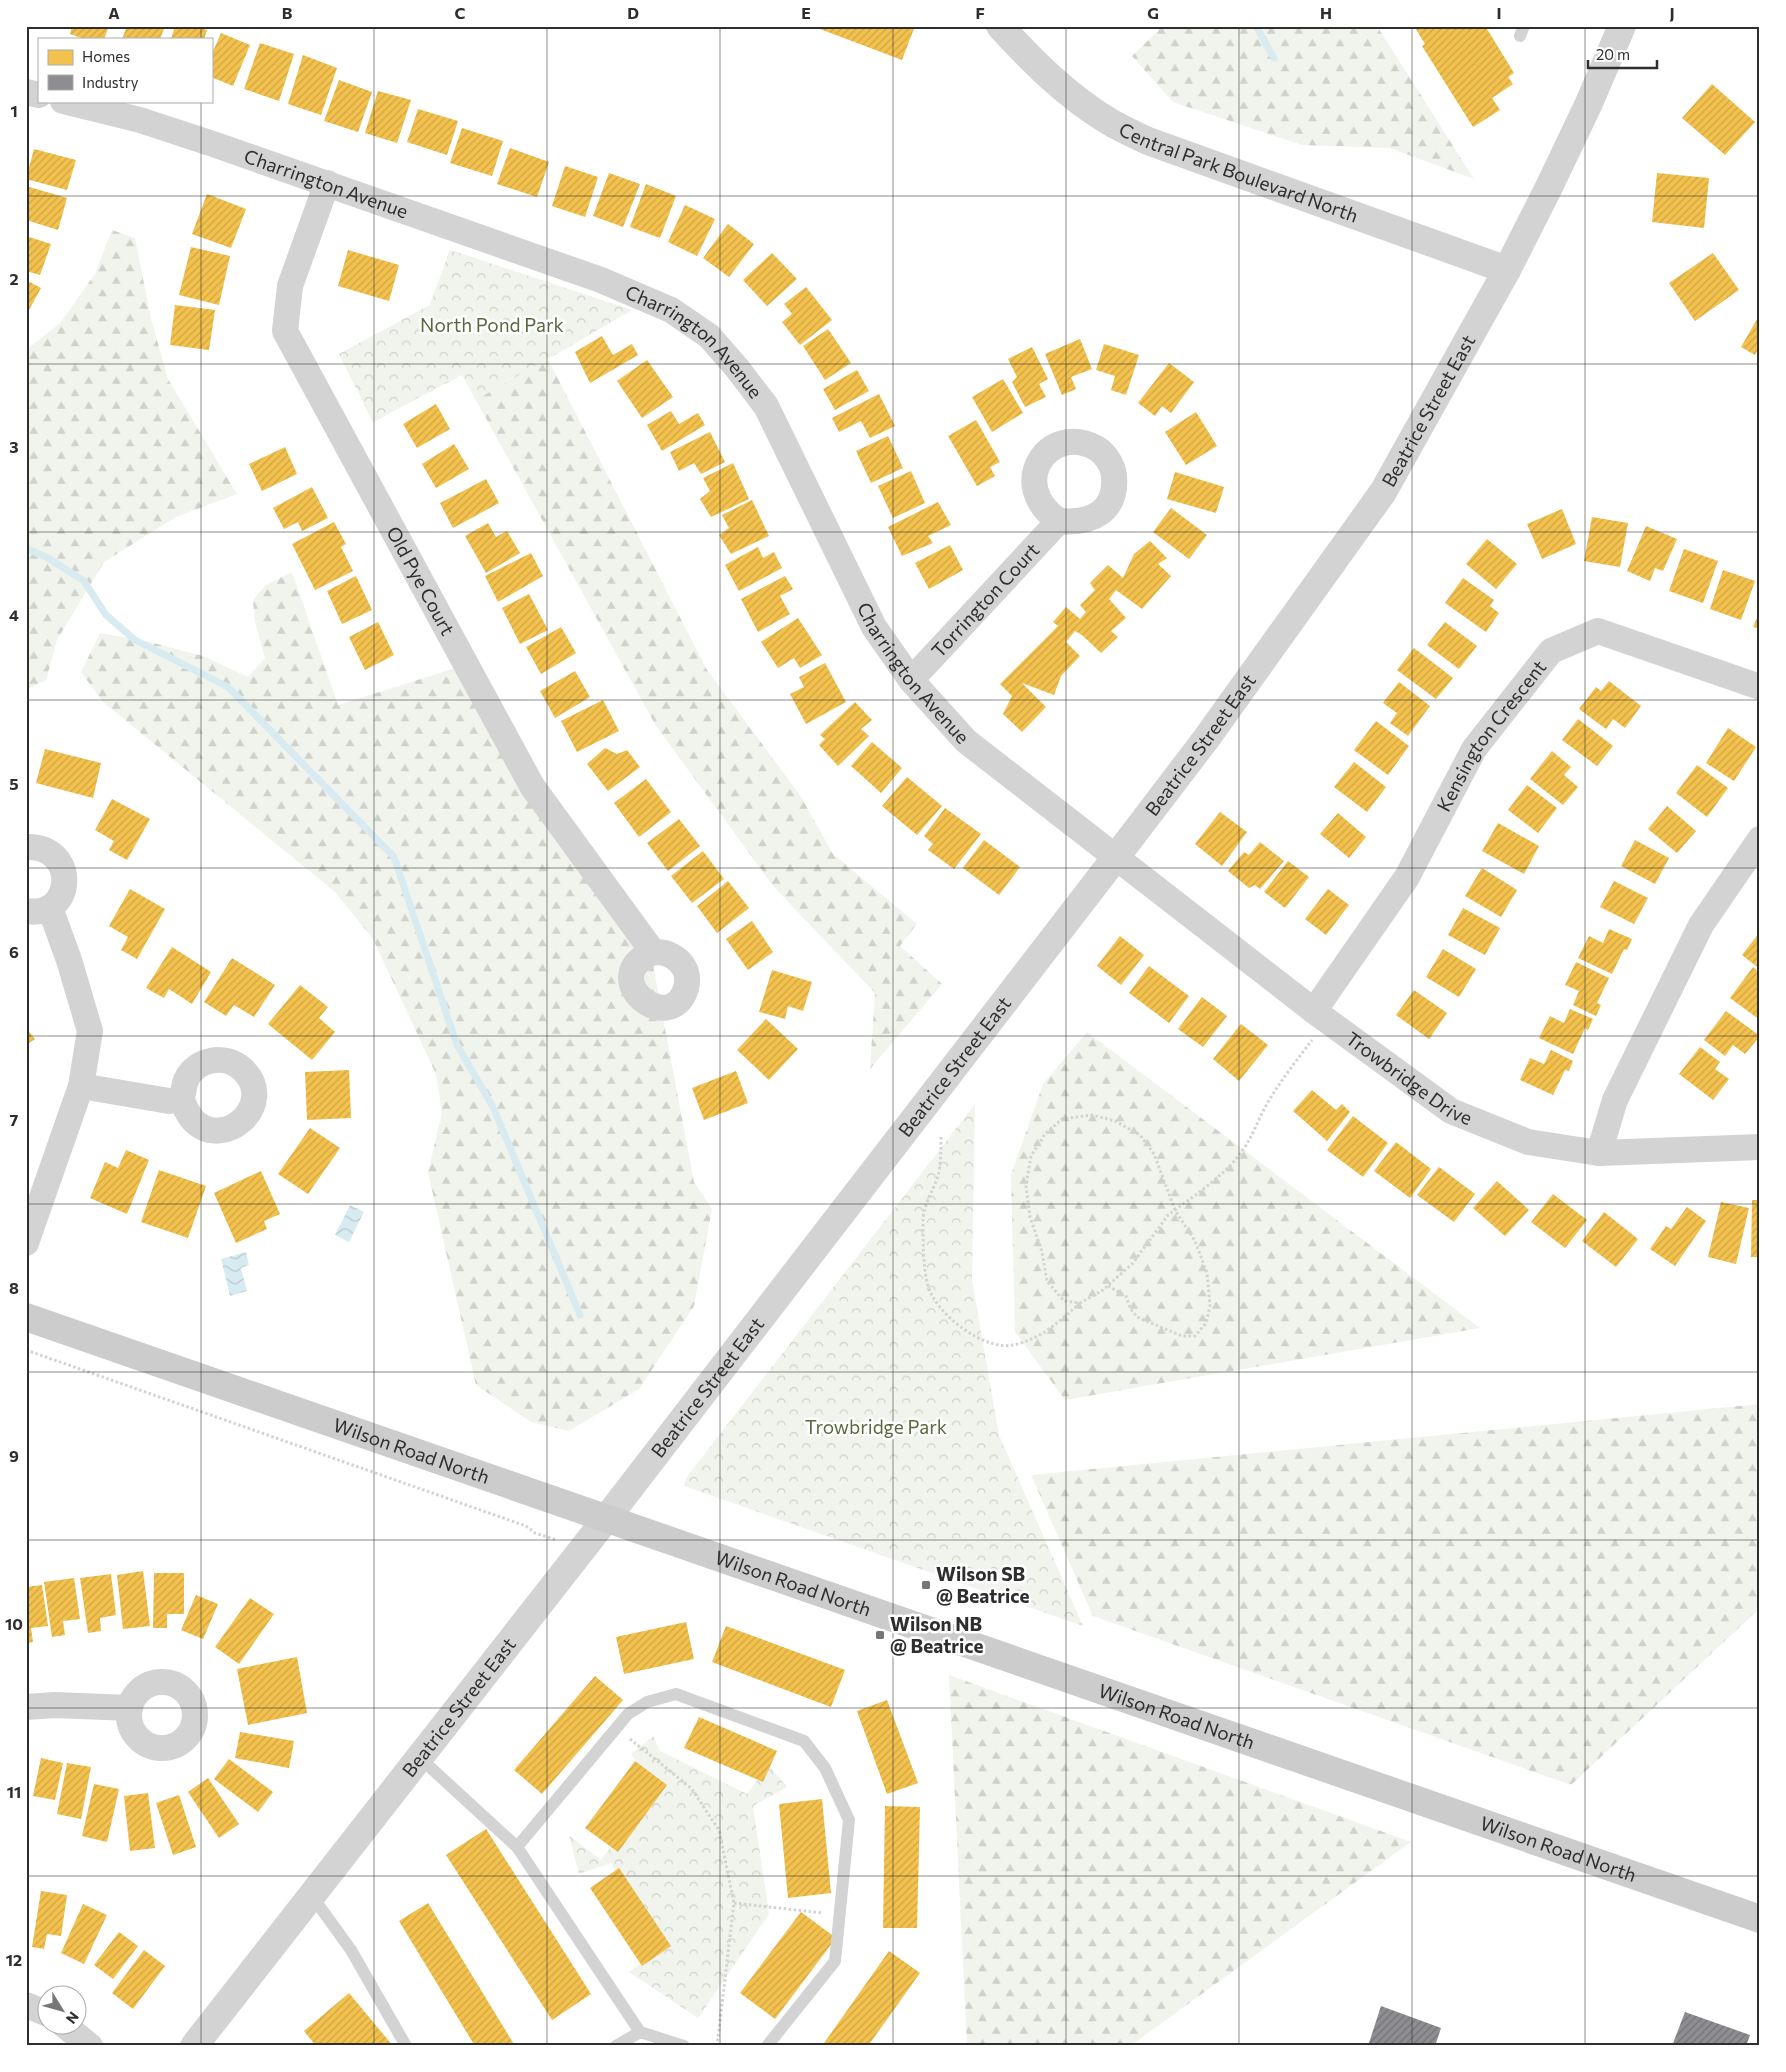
<svg xmlns="http://www.w3.org/2000/svg" width="1786" height="2072" viewBox="0 0 1786 2072" font-family="Commissioner,sans-serif">
<defs>
<pattern id="forest-firs" width="22" height="20" patternUnits="userSpaceOnUse" patternTransform="scale(1.25)"><rect width="22" height="20" fill="#f1f4ec"/><path d="M5 1l3.5 6h-7zM16 11l3.5 6h-7z" fill="#cfd2cb"/></pattern>
<pattern id="park-crowns" width="20" height="18" patternUnits="userSpaceOnUse" patternTransform="scale(1.25)"><rect width="20" height="18" fill="#f1f4ec"/><path d="M2 6a3 3 0 1 1 6 0M12 15a3 3 0 1 1 6 0" fill="none" stroke="#cfd2cb"/></pattern>
<pattern id="water-waves" width="16" height="10" patternUnits="userSpaceOnUse" patternTransform="scale(1.25)"><rect width="16" height="10" fill="#d8ebf1"/><path d="M0 5q4-4 8 0t8 0" fill="none" stroke="#bacacf"/></pattern>
<pattern id="homes-hatch" width="6" height="6" patternUnits="userSpaceOnUse" patternTransform="scale(1.25)"><rect width="6" height="6" fill="#f2c14e"/><path d="M-1 1l2-2M0 6l6-6M5 7l2-2" fill="none" stroke="#d0a644"/></pattern>
<pattern id="industry-hatch" width="6" height="6" patternUnits="userSpaceOnUse" patternTransform="scale(1.25)"><rect width="6" height="6" fill="#8d8d92"/><path d="M-1 1l2-2M0 6l6-6M5 7l2-2" fill="none" stroke="#747478"/></pattern>
</defs>
<rect width="100%" height="100%" fill="#fff"/>
<!-- forest -->
<path fill="url(#forest-firs)" d="M1163,26H1377L1474,179L1390,148L1302,145L1173,102L1132,56Z
M112,230L135,238L151,319L168,379L237,494L176,517L104,562L57,640L46,680L26,690V350L60,323L95,274Z
M450,250L632,310L548,359L707,670L800,795L833,854L917,924L900,946L942,984L870,1069L875,993L774,887L656,726L462,375L373,422L339,354L430,305Z
M292,572L338,705L465,665L650,949L694,1182L712,1209L694,1306L639,1389L569,1431L531,1422L476,1385L428,1172L442,1113L436,1074L373,939L335,892L103,702L81,672L100,633L146,641L203,656L248,677L265,658L255,621L253,600L266,585Z
M1087,1032L1480,1328L1065,1400L1015,1332L1011,1175L1043,1084Z
M1760,1404V1608L1571,1785L1093,1616L1031,1475Z
M949,1675L1411,1842L1130,2046H967Z"/>
<!-- park -->
<path fill="url(#park-crowns)" d="M450,250L632,310L476,400L462,374L373,422L339,354L430,305Z
M975,1104L972,1280L999,1435L1083,1626L684,1486L686,1478Z
M653,1736L660,1751L747,1794L769,1765L787,1787L753,1806L769,1914L698,2018L629,1972L659,1950L611,1863L579,1874L569,1835L601,1860L655,1788L631,1754Z"/>
<!-- water -->
<path fill="url(#water-waves)" d="M350,1205L364,1212L349,1242L335,1235Z
M246,1252L249,1265L241,1268L247,1291L230,1296L221,1259Z"/>
<!-- homes -->
<path fill="url(#homes-hatch)" d="M72,26H109L104,39H84L70,34Z
M127,26H165L160,39H122Z
M175,26H195L207,30L204,39H171Z
M812,26H915L902,60Z
M1414,26H1491L1487,29L1514,73L1508,77L1513,84L1492,98L1500,110L1473,127L1422,46L1425,44Z
M221,33L250,45L233,86L211,77V56Z
M260,43L294,54L279,101L244,89Z
M303,55L337,68L321,115L288,104Z
M339,80L372,92L358,132L324,121Z
M1712,84L1755,122L1725,155L1682,118Z
M378,91L411,100L397,143L365,133Z
M418,109L458,121L447,155L407,142Z
M462,128L503,141L492,176L450,163Z
M510,148L549,162L537,197L497,184Z
M34,149L76,160L67,190L26,179Z
M565,166L598,177L585,217L552,206Z
M609,173L640,184L623,227L593,216Z
M1657,173L1709,178L1704,228L1652,222Z
M646,184L676,196L660,238L630,227Z
M26,186L67,198L58,230L26,220Z
M207,194L246,209L231,248L192,234Z
M685,205L715,219L697,256L668,242Z
M728,224L754,244L729,277L703,258Z
M26,236L51,244L40,275L26,271Z
M191,247L230,256L219,305L179,295Z
M348,250L399,265L389,301L338,286Z
M772,253L797,279L767,306L743,280Z
M1713,253L1739,290L1695,321L1669,283Z
M26,280L41,288L29,310L26,309Z
M806,287L832,320L800,345L782,322L792,314L784,304Z
M175,305L215,310L209,350L170,345Z
M1760,314V346L1755,355L1741,347Z
M828,329L851,363L825,380L803,346Z
M602,336L613,355L632,344L638,355L590,383L575,352Z
M1080,339L1092,369L1071,377L1076,389L1062,395L1045,354Z
M1104,344L1139,355L1126,395L1111,390L1115,376L1096,370Z
M1032,347L1048,379L1039,384L1046,397L1025,407L1012,382L1017,377L1008,359Z
M647,360L673,397L642,418L617,381Z
M1169,363L1194,382L1171,413L1162,406L1155,416L1138,403Z
M857,370L869,391L835,410L823,389Z
M1003,379L1023,413L992,432L972,397Z
M879,394L895,426L870,438L861,421L839,432L832,418Z
M436,404L450,429L417,448L403,424Z
M671,411L679,424L698,413L705,425L662,451L647,425Z
M1196,412L1217,446L1186,465L1165,432Z
M976,420L1000,462L990,467L995,476L977,486L948,436Z
M710,432L725,462L701,474L694,463L679,471L670,452Z
M888,436L903,468L871,483L856,451Z
M454,444L469,469L436,488L422,464Z
M285,447L297,474L262,491L249,464Z
M733,463L749,499L711,517L700,499L710,491L703,478Z
M911,471L925,503L893,518L878,486Z
M1175,472L1224,487L1216,513L1167,499Z
M486,479L499,503L453,528L440,503Z
M312,487L328,518L302,531L298,522L284,529L273,508Z
M752,500L769,536L731,554L719,535L729,528L722,515Z
M938,502L951,525L928,536L933,543L902,556L888,527Z
M1171,508L1207,535L1189,559L1153,532Z
M1562,509L1576,544L1542,559L1527,524Z
M1592,517L1628,523L1620,567L1584,561Z
M334,522L346,544L341,547L353,571L315,590L292,544Z
M488,523L496,537L507,531L520,553L486,573L465,536Z
M1646,526L1677,539L1663,571L1655,568L1650,581L1627,571Z
M1487,539L1517,564L1496,589L1466,564Z
M1150,541L1167,558L1158,564L1171,576L1142,609L1116,590L1109,599L1126,618L1111,631L1118,637L1101,653L1082,635L1075,631L1066,642L1080,656L1061,676L1054,695L1022,683L1046,707L1022,732L1003,714L1012,696L1000,684L1058,626L1053,622L1066,607L1080,619L1086,612L1080,605L1095,590L1090,583L1108,565L1123,578L1134,554Z
M950,545L963,570L929,589L915,563Z
M758,547L763,558L774,552L782,568L739,591L725,565Z
M1684,549L1718,561L1703,603L1669,591Z
M531,553L543,576L498,602L485,576Z
M1723,570L1755,581L1741,620L1710,609Z
M356,576L372,610L342,624L327,591Z
M785,576L793,589L780,596L790,614L758,632L741,599Z
M1463,578L1494,600L1490,606L1499,613L1486,632L1445,603Z
M529,594L548,630L520,644L502,608Z
M1760,611V629L1753,627Z
M798,618L822,655L800,668L794,658L778,668L761,642Z
M378,622L394,655L365,670L349,637Z
M1445,622L1477,646L1459,669L1427,645Z
M561,627L576,653L541,674L526,647Z
M1414,648L1453,678L1436,699L1397,670Z
M825,663L846,702L806,724L790,694L804,687L799,677Z
M575,671L590,697L555,718L540,691Z
M1609,681L1641,706L1625,728L1613,719L1606,729L1579,709L1596,687L1601,691Z
M1399,682L1430,706L1408,736L1390,723L1397,713L1383,703Z
M603,700L619,731L577,752L561,721Z
M855,702L872,720L861,729L869,736L838,766L819,745L825,739L820,735Z
M1578,719L1613,746L1597,766L1562,740Z
M1376,721L1409,746L1388,775L1354,750Z
M1728,728L1756,747L1734,781L1706,763Z
M872,742L902,768L881,793L851,766Z
M605,748L617,754L627,750L640,767L608,791L587,764Z
M45,749L101,763L93,798L36,783Z
M1552,751L1571,767L1564,775L1578,787L1563,805L1530,779Z
M1354,762L1386,787L1367,812L1334,787Z
M1697,765L1728,788L1707,817L1676,793Z
M907,777L942,806L917,835L882,806Z
M646,779L671,812L639,837L614,803Z
M1527,785L1557,808L1538,833L1508,810Z
M112,799L150,819L127,860L109,850L114,841L95,830Z
M1667,806L1696,831L1677,853L1648,829Z
M945,808L981,834L954,869L928,850L933,844L924,836Z
M1220,812L1247,832L1222,866L1195,844Z
M1338,813L1366,837L1349,858L1320,834Z
M679,819L700,846L668,871L647,843Z
M1498,823L1539,846L1524,874L1482,851Z
M984,840L1020,867L999,895L963,868Z
M1635,840L1669,858L1655,884L1621,866Z
M1260,842L1284,861L1260,889L1255,885L1249,888L1228,871L1244,852L1249,855Z
M703,851L724,879L692,903L671,876Z
M1288,861L1309,877L1285,908L1264,892Z
M1482,868L1517,890L1501,917L1465,896Z
M728,881L749,908L717,933L697,906Z
M1614,881L1648,898L1634,924L1600,907Z
M130,889L165,909L137,959L121,950L128,937L109,926Z
M1328,889L1349,905L1326,935L1305,919Z
M1463,908L1500,928L1485,955L1448,935Z
M752,921L773,952L748,970L726,939Z
M1609,929L1632,939L1627,950L1624,949L1612,974L1578,958L1589,936L1603,943Z
M1760,932V969L1742,955Z
M1120,936L1144,955L1121,985L1097,966Z
M172,947L211,972L192,1004L169,989L164,998L146,988Z
M1443,949L1476,969L1459,997L1426,977Z
M232,958L275,985L254,1017L234,1005L226,1016L204,1002Z
M1576,962L1609,978L1597,1003L1601,1005L1596,1016L1573,1005L1579,991L1565,985Z
M1149,966L1189,996L1169,1023L1129,993Z
M1753,967L1760,973V1020L1730,998Z
M772,970L812,982L803,1011L788,1006L785,1019L759,1012Z
M300,985L328,1007L319,1018L335,1032L312,1060L268,1024Z
M1414,990L1447,1013L1429,1039L1396,1015Z
M1202,997L1227,1016L1203,1047L1178,1029Z
M1570,1009L1593,1019L1588,1030L1585,1028L1573,1054L1539,1038L1550,1016L1564,1023Z
M1726,1011L1760,1036L1745,1054L1733,1045L1725,1056L1704,1040Z
M766,1019L798,1049L769,1080L737,1050Z
M1241,1024L1268,1045L1239,1081L1213,1059Z
M26,1028L35,1039L26,1045Z
M1700,1047L1720,1062L1715,1069L1729,1079L1713,1100L1679,1074Z
M1551,1050L1573,1061L1569,1071L1565,1070L1553,1095L1520,1080L1530,1058L1544,1064Z
M349,1070L351,1118L307,1120L305,1072Z
M736,1071L748,1103L704,1120L692,1088Z
M1312,1090L1336,1110L1342,1104L1350,1112L1327,1141L1293,1111Z
M1353,1116L1388,1143L1363,1177L1327,1150Z
M310,1128L340,1148L308,1194L278,1174Z
M1396,1142L1431,1169L1410,1198L1374,1171Z
M126,1150L149,1160L127,1214L90,1198L105,1162L118,1168Z
M1439,1167L1475,1194L1454,1222L1417,1195Z
M159,1170L206,1186L188,1238L141,1222Z
M261,1171L280,1214L264,1221L267,1229L236,1243L214,1193Z
M1497,1181L1529,1210L1505,1236L1473,1208Z
M1553,1194L1587,1220L1565,1248L1531,1222Z
M1752,1200H1760V1257H1751Z
M1721,1202L1749,1208L1736,1264L1708,1257Z
M1687,1207L1706,1221L1675,1266L1650,1249L1666,1226L1671,1229Z
M1604,1212L1638,1239L1616,1267L1582,1241Z
M143,1571L150,1626L123,1629L117,1575Z
M154,1573H184V1614H167V1628H153Z
M111,1574L116,1615L100,1618L101,1631L88,1633L80,1578Z
M74,1578L80,1619L63,1621L65,1635L52,1637L44,1582Z
M42,1585L48,1626L31,1628L33,1642L26,1643V1587Z
M196,1595L218,1604L203,1639L181,1630Z
M250,1598L274,1614L239,1664L215,1647Z
M686,1622L694,1659L624,1674L616,1637Z
M726,1626L845,1670L831,1707L712,1662Z
M297,1657L307,1713L248,1725L237,1669Z
M595,1676L623,1700L542,1794L514,1770Z
M887,1700L918,1783L887,1794L857,1711Z
M699,1717L777,1751L763,1782L684,1748Z
M240,1732L294,1741L289,1768L235,1758Z
M41,1758L63,1763L55,1800L33,1796Z
M229,1759L273,1792L258,1812L214,1779Z
M635,1761L667,1785L618,1852L585,1828Z
M67,1763L91,1767L81,1819L57,1814Z
M208,1778L239,1824L219,1838L188,1792Z
M94,1784L119,1789L107,1842L82,1836Z
M148,1793L155,1848L130,1851L124,1796Z
M179,1795L196,1847L173,1855L156,1803Z
M822,1799L831,1893L788,1898L779,1804Z
M885,1806L920,1807L917,1928H883Z
M486,1829L591,1994L552,2020L446,1855Z
M619,1868L671,1946L642,1966L590,1888Z
M41,1891L67,1895L61,1936L47,1934L44,1949L32,1947Z
M428,1903L515,2046H475L399,1921Z
M83,1904L107,1915L84,1964L61,1953Z
M801,1912L836,1938L775,2019L740,1993Z
M119,1932L138,1946L113,1979L94,1965Z
M144,1950L165,1966L133,2009L112,1993Z
M889,1951L920,1973L868,2046H822Z
M349,1993L393,2046H316L304,2031Z"/>
<!-- industry -->
<path fill="url(#industry-hatch)" d="M1381,2006L1441,2028L1435,2046H1368Z
M1685,2012L1750,2035L1746,2046H1672Z"/>
<g fill="none" stroke-linecap="round" stroke-linejoin="round">
<!-- stream -->
<path stroke="#d8ebf1" stroke-width="7" d="M1256,26L1274,58
M26,548L48,558L84,581L106,615L135,640L228,687L394,857L457,1045L493,1107L580,1315"/>
<!-- path -->
<path stroke="#d3d3d3" stroke-width="3" stroke-dasharray="2.5 2.5" stroke-linecap="butt" d="M941,1137C941,1149 941,1160 939,1172C935,1189 923,1203 923,1222C923,1240 923,1269 928,1286C936,1314 984,1351 1013,1345C1040,1340 1060,1321 1080,1303
M1108,1286L1126,1296L1130,1308L1137,1317L1182,1336H1195L1206,1323L1210,1306L1207,1273L1195,1241L1175,1210L1154,1154L1140,1135L1115,1121L1092,1115L1062,1119L1045,1134L1031,1156L1026,1186L1030,1217L1042,1252L1047,1281L1064,1301L1080,1303L1103,1290L1133,1263L1168,1215C1191,1198 1217,1181 1236,1159C1251,1142 1257,1121 1268,1102C1281,1080 1297,1060 1312,1040
M26,1350L526,1526L535,1533L557,1540
M630,1739L691,1788L719,1830L734,1903L717,2046
M734,1903L823,1913"/>
<!-- service -->
<path stroke="#d3d3d3" stroke-width="12" d="M1520,36L1524,26
M420,1758L517,1847
M312,1896L351,1950L406,2046
M616,2046L640,2032
M684,2046L640,2032L517,1847L628,1714L647,1702L676,1694L804,1741L825,1768L849,1820L835,1961L767,2046"/>
<!-- minor -->
<g stroke="#d3d3d3" stroke-width="26">
<path d="M26,92L39,95"/>
<path id="s1" d="M63,101L140,120L213,144L601,280L671,310L709,336L737,368L766,406L874,627L911,680L966,741L1314,1011L1451,1111L1528,1142L1599,1153L1760,1147"/>
<path id="s2" d="M327,183L290,286L285,331L532,786L653,952C594,978 671,1039 686,988C692,966 673,951 653,952"/>
<path id="s3" d="M911,680L1059,521C1006,485 1048,422 1096,448C1105,453 1113,465 1114,476C1117,512 1091,524 1059,521"/>
<path d="M26,847C79,845 75,919 26,911"/>
<path id="s4" d="M1314,1011L1407,877L1474,749L1551,651L1598,631L1760,687"/>
<path d="M81,1086L169,1101L182,1099C183,1093 184,1086 186,1080C196,1059 225,1053 242,1069C279,1102 224,1154 192,1119C187,1112 184,1107 182,1099"/>
<path d="M1599,1153L1615,1100L1701,925L1760,839"/>
<path d="M26,1243L81,1086L90,1031L69,960L50,908"/>
<circle cx="162" cy="1715" r="33"/>
<path d="M26,1707L55,1705L130,1708"/>
<path d="M26,2005L48,2014"/>
<path d="M63,2024L90,2046"/>
</g>
<!-- tertiary -->
<g stroke="#d3d3d3" stroke-width="28">
<path id="s5" d="M1000,26C1033,62 1068,97 1110,122C1122,129 1135,135 1148,141L1507,270"/>
<path id="s6" d="M194,2046L606,1519L1116,857L1206,739L1383,492L1507,270L1549,187L1589,103L1622,26"/>
</g>
<!-- secondary -->
<path stroke="#ccc" stroke-width="28" id="s7" d="M26,1317L1760,1919"/>
</g>
<!-- grid -->
<path fill="none" stroke="#2e2e2e" stroke-width="1" stroke-opacity="0.55" d="M201,26V39M374,26V2046M547,26V2046M720,26V2046M893,26V2046M1066,26V2046M1239,26V2046M1412,26V2046M1585,26V2046M201,101V2046M26,196H1760M26,364H1760M26,532H1760M26,700H1760M26,868H1760M26,1036H1760M26,1204H1760M26,1372H1760M26,1540H1760M26,1708H1760M26,1876H1760"/>
<!-- markers -->
<g fill="#777" stroke="#fff" stroke-width="2">
<rect x="921" y="1580" width="10" height="10" rx="2.5"/>
<rect x="875" y="1630" width="10" height="10" rx="2.5"/>
</g>
<g text-anchor="middle" stroke-width="5" stroke-linejoin="round" paint-order="stroke">
<!-- street labels -->
<g font-size="19" fill="#2e2e2e" stroke="#fff">
<text dy="7" stroke="none"><textPath href="#s5" startOffset="285">Central Park Boulevard North</textPath></text>
<text dy="7" stroke="none"><textPath href="#s1" startOffset="276">Charrington Avenue</textPath></text>
<text dy="7" stroke="none"><textPath href="#s1" startOffset="681">Charrington Avenue</textPath></text>
<text dy="7" stroke="none"><textPath href="#s6" startOffset="2050">Beatrice Street East</textPath></text>
<text dy="7" stroke="none"><textPath href="#s2" startOffset="439">Old Pye Court</textPath></text>
<text dy="7" stroke="none"><textPath href="#s3" startOffset="109">Torrington Court</textPath></text>
<text dy="7" stroke="none"><textPath href="#s1" startOffset="1086">Charrington Avenue</textPath></text>
<text dy="7" stroke="none"><textPath href="#s4" startOffset="328">Kensington Crescent</textPath></text>
<text dy="7" stroke="none"><textPath href="#s6" startOffset="1645">Beatrice Street East</textPath></text>
<text dy="7" stroke="none"><textPath href="#s6" startOffset="1240">Beatrice Street East</textPath></text>
<text dy="7" stroke="none"><textPath href="#s1" startOffset="1730">Trowbridge Drive</textPath></text>
<text dy="7" stroke="none"><textPath href="#s6" startOffset="835">Beatrice Street East</textPath></text>
<text dy="7" stroke="none"><textPath href="#s7" startOffset="408">Wilson Road North</textPath></text>
<text dy="7" stroke="none"><textPath href="#s7" startOffset="812">Wilson Road North</textPath></text>
<text dy="7" stroke="none"><textPath href="#s6" startOffset="430">Beatrice Street East</textPath></text>
<text dy="7" stroke="none"><textPath href="#s7" startOffset="1218">Wilson Road North</textPath></text>
<text dy="7" stroke="none"><textPath href="#s7" startOffset="1622">Wilson Road North</textPath></text>
</g>
<!-- park labels -->
<g font-size="19" fill="#57693c" stroke="#fff">
<text x="492" y="332">North Pond Park</text>
<text x="876" y="1434">Trowbridge Park</text>
</g>
<!-- poi labels -->
<g font-size="19" font-weight="bold" fill="#2e2e2e" stroke="#fff" text-anchor="start">
<text x="936" y="1581">Wilson SB<tspan x="936" dy="22">@ Beatrice</tspan></text>
<text x="890" y="1631">Wilson NB<tspan x="890" dy="22">@ Beatrice</tspan></text>
</g>
</g>
<!-- border -->
<rect width="1786" height="2072" fill="none" stroke="#ffffff" stroke-width="55"/>
<!-- legend -->
<rect x="38" y="38" width="175" height="65" fill="#ffffff" stroke="#ababab"/>
<rect x="48" y="50" width="25" height="15" fill="#f2c14e" stroke="#ababab"/>
<text x="82" y="62" font-size="15" fill="#2e2e2e">Homes</text>
<rect x="48" y="75" width="25" height="15" fill="#8d8d92" stroke="#ababab"/>
<text x="82" y="88" font-size="15" fill="#2e2e2e">Industry</text>
<!-- north arrow -->
<g transform="translate(62 2010) rotate(127)"><circle r="24" fill="#ffffff" stroke="#ababab"/>
<path d="M0-4L9 19L0 12L-9 19Z" fill="#777777"/>
<text y="-8" font-size="14" font-weight="bold" text-anchor="middle" fill="#2e2e2e">N</text>
</g>
<!-- scale -->
<path d="M1588 60v8h69v-8" fill="none" stroke="#2e2e2e" stroke-width="2.5"/>
<text x="1596" y="60" font-size="15" fill="#2e2e2e" stroke="#ffffff" stroke-width="4" paint-order="stroke">20 m</text>
<rect x="28" y="28" width="1730" height="2016" fill="none" stroke="#2e2e2e" stroke-width="2"/>
<g font-size="16" text-anchor="middle" font-weight="bold" fill="#2e2e2e">
<text x="114" y="19">A</text>
<text x="287" y="19">B</text>
<text x="460" y="19">C</text>
<text x="633" y="19">D</text>
<text x="806" y="19">E</text>
<text x="980" y="19">F</text>
<text x="1153" y="19">G</text>
<text x="1326" y="19">H</text>
<text x="1499" y="19">I</text>
<text x="1672" y="19">J</text>
<text x="14" y="117">1</text>
<text x="14" y="285">2</text>
<text x="14" y="453">3</text>
<text x="14" y="621">4</text>
<text x="14" y="790">5</text>
<text x="14" y="958">6</text>
<text x="14" y="1126">7</text>
<text x="14" y="1294">8</text>
<text x="14" y="1462">9</text>
<text x="14" y="1630">10</text>
<text x="14" y="1798">11</text>
<text x="14" y="1966">12</text>
</g>
</svg>
